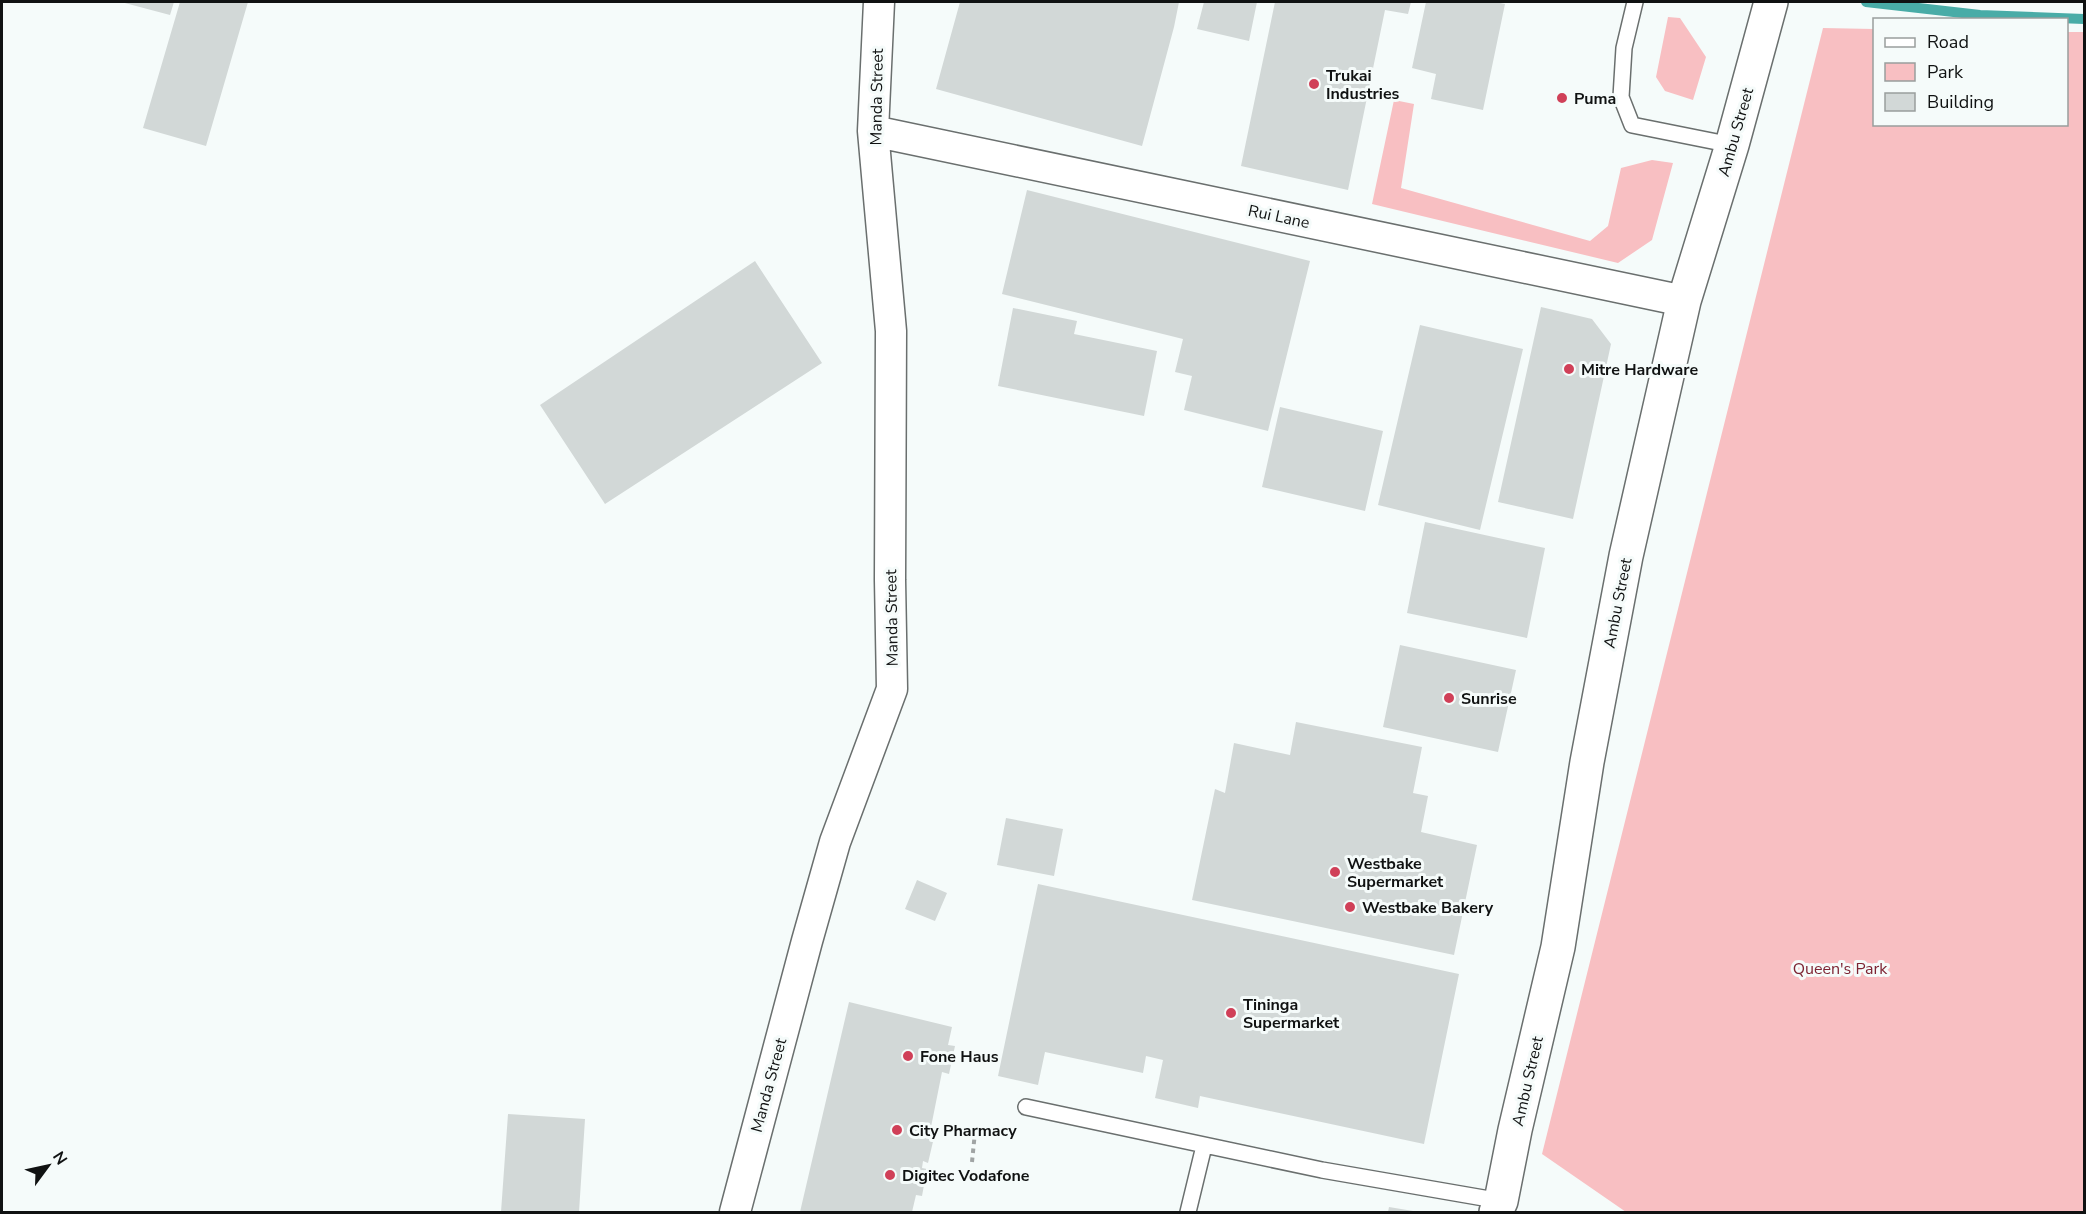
<svg xmlns="http://www.w3.org/2000/svg" width="2086" height="1214" viewBox="0 0 2086 1214" font-family="'Nunito Sans',sans-serif">
<rect width="100%" height="100%" fill="#f5fbfa"/>
<!-- green -->
<path fill="#f8bfc2" d="M1668,17L1680,18L1706,57L1693,100L1665,91L1656,77Z
M1823,28L1874,29V124H2066L2067,32H2084V1212H1626L1542,1154Z
M1394,100L1414,104L1401,188L1590,241L1608,226L1621,168L1652,160L1673,163L1652,240L1618,263L1372,204Z"/>
<g fill="none" stroke-linecap="round" stroke-linejoin="round">
<!-- stream -->
<path stroke="#49aca7" stroke-width="10" d="M1866,2L1980,15L2084,19"/>
</g>
<!-- building -->
<path fill="#d2d8d7" d="M121,2H174L170,15Z
M180,2H248L206,146L143,128Z
M960,2H1179L1174,27L1142,146L936,89Z
M1204,2H1257L1249,41L1197,29Z
M1275,2H1411L1408,14L1385,10L1348,190L1241,166Z
M1426,2H1495L1505,4L1483,110L1431,99L1436,74L1412,68Z
M1027,190L1310,261L1268,431L1184,410L1192,376L1175,372L1183,339L1002,294Z
M755,261L822,363L605,504L540,405Z
M1541,307L1592,319L1611,344L1573,519L1498,502Z
M1013,308L1077,321L1074,334L1157,351L1144,416L998,386Z
M1420,325L1523,349L1480,530L1378,505Z
M1280,407L1383,431L1365,511L1262,487Z
M1425,522L1545,548L1527,638L1407,613Z
M1400,645L1516,670L1498,752L1383,727Z
M1296,722L1422,747L1413,793L1428,796L1421,832L1477,845L1454,955L1192,900L1215,789L1225,793L1234,743L1290,755Z
M1006,818L1063,829L1054,876L997,865Z
M917,880L947,893L935,921L905,909Z
M1038,884L1459,974L1424,1144L1200,1096L1198,1108L1155,1098L1163,1060L1146,1056L1143,1073L1045,1052L1038,1085L998,1076Z
M849,1002L952,1027L948,1045L955,1046L949,1074L942,1072L930,1132L935,1133L928,1163L923,1161L922,1168L927,1169L922,1196L916,1195L912,1212H800Z
M508,1114L585,1119L579,1212H501Z
M1389,1207L1413,1211V1212H1388Z"/>
<g fill="none" stroke-linecap="round" stroke-linejoin="round">
<!-- lane casing -->
<g stroke="#6a6f6e" stroke-width="18">
<path id="lane" d="M1635,2L1624,48L1621,97L1632,125L1732,145
M1026,1107L1322,1170L1501,1201
M1188,1212L1204,1146"/>
</g>
<!-- street casing -->
<g stroke="#6a6f6e" stroke-width="33">
<path id="street" d="M873,131L1684,301
M735,1212L807,941L835,842L892,689L890,580L891,331L873,131L879,2"/>
</g>
<!-- secondary casing -->
<g stroke="#6a6f6e" stroke-width="36">
<path id="secondary" d="M1496,1212L1501,1201L1515,1130L1558,947L1587,762L1626,556L1684,301L1732,145L1771,2"/>
</g>
<!-- path -->
<path stroke="#a0a4a4" stroke-width="4" stroke-dasharray="4.5 4.5" stroke-linecap="butt" d="M972,1162L975,1132"/>
<!-- lane -->
<use href="#lane" stroke="#fff" stroke-width="15"/>
<!-- street -->
<use href="#street" stroke="#fff" stroke-width="30"/>
<!-- secondary -->
<use href="#secondary" stroke="#fff" stroke-width="33"/>
</g>
<!-- markers -->
<g fill="#d04058" stroke="#f5fbfa" stroke-width="2">
<circle cx="1314" cy="84" r="6"/>
<circle cx="1562" cy="98" r="6"/>
<circle cx="1569" cy="369" r="6"/>
<circle cx="1449" cy="698" r="6"/>
<circle cx="1335" cy="872" r="6"/>
<circle cx="1350" cy="907" r="6"/>
<circle cx="1231" cy="1013" r="6"/>
<circle cx="908" cy="1056" r="6"/>
<circle cx="897" cy="1130" r="6"/>
<circle cx="890" cy="1175" r="6"/>
</g>
<g text-anchor="middle" stroke-width="6" stroke-linejoin="round" paint-order="stroke">
<!-- poi labels -->
<g font-size="16" font-weight="bold" fill="#101212" stroke="#f5fbfa" text-anchor="start">
<text x="1326" y="81">Trukai<tspan x="1326" dy="18">Industries</tspan></text>
<text x="1574" y="104">Puma</text>
<text x="1581" y="375">Mitre Hardware</text>
<text x="1461" y="704">Sunrise</text>
<text x="1347" y="869">Westbake<tspan x="1347" dy="18">Supermarket</tspan></text>
<text x="1362" y="913">Westbake Bakery</text>
<text x="1243" y="1010">Tininga<tspan x="1243" dy="18">Supermarket</tspan></text>
<text x="920" y="1062">Fone Haus</text>
<text x="909" y="1136">City Pharmacy</text>
<text x="902" y="1181">Digitec Vodafone</text>
</g>
<!-- street labels -->
<g font-size="16" fill="#101212" stroke="#f5fbfa">
<text transform="translate(876 97) rotate(-89)" y="6">Manda Street</text>
<text transform="translate(1735 132) rotate(-74)" y="6">Ambu Street</text>
<text transform="translate(1279 216) rotate(12)" y="6">Rui Lane</text>
<text transform="translate(1617 603) rotate(-79)" y="6">Ambu Street</text>
<text transform="translate(891 618) rotate(-91)" y="6">Manda Street</text>
<text transform="translate(1527 1081) rotate(-77)" y="6">Ambu Street</text>
<text transform="translate(768 1085) rotate(-75)" y="6">Manda Street</text>
</g>
<!-- park labels -->
<g font-size="16" fill="#7d2433" stroke="#f5fbfa">
<text x="1840" y="974">Queen's Park</text>
</g>
</g>
<!-- border -->
<rect width="2086" height="1214" fill="none" stroke="#101212" stroke-width="6"/>
<!-- legend -->
<rect x="1873" y="18" width="195" height="108" fill="#f5fbfa" stroke="#999e9d" stroke-width="1.5"/>
<rect x="1885" y="38" width="30" height="9" fill="#ffffff" stroke="#999e9d" stroke-width="1.5"/>
<text x="1927" y="48" font-size="18" fill="#101212">Road</text>
<rect x="1885" y="63" width="30" height="18" fill="#f8bfc2" stroke="#999e9d" stroke-width="1.5"/>
<text x="1927" y="78" font-size="18" fill="#101212">Park</text>
<rect x="1885" y="93" width="30" height="18" fill="#d2d8d7" stroke="#999e9d" stroke-width="1.5"/>
<text x="1927" y="108" font-size="18" fill="#101212">Building</text>
<!-- north arrow -->
<g transform="translate(48 1166) rotate(57)" stroke="#f5fbfa" stroke-width="4.5" paint-order="stroke">
<path d="M0-4.5L10 22L0 15L-10 22Z" fill="#101212"/>
<text y="-9" font-size="16" font-weight="bold" text-anchor="middle" fill="#101212">N</text>
</g>
</svg>
